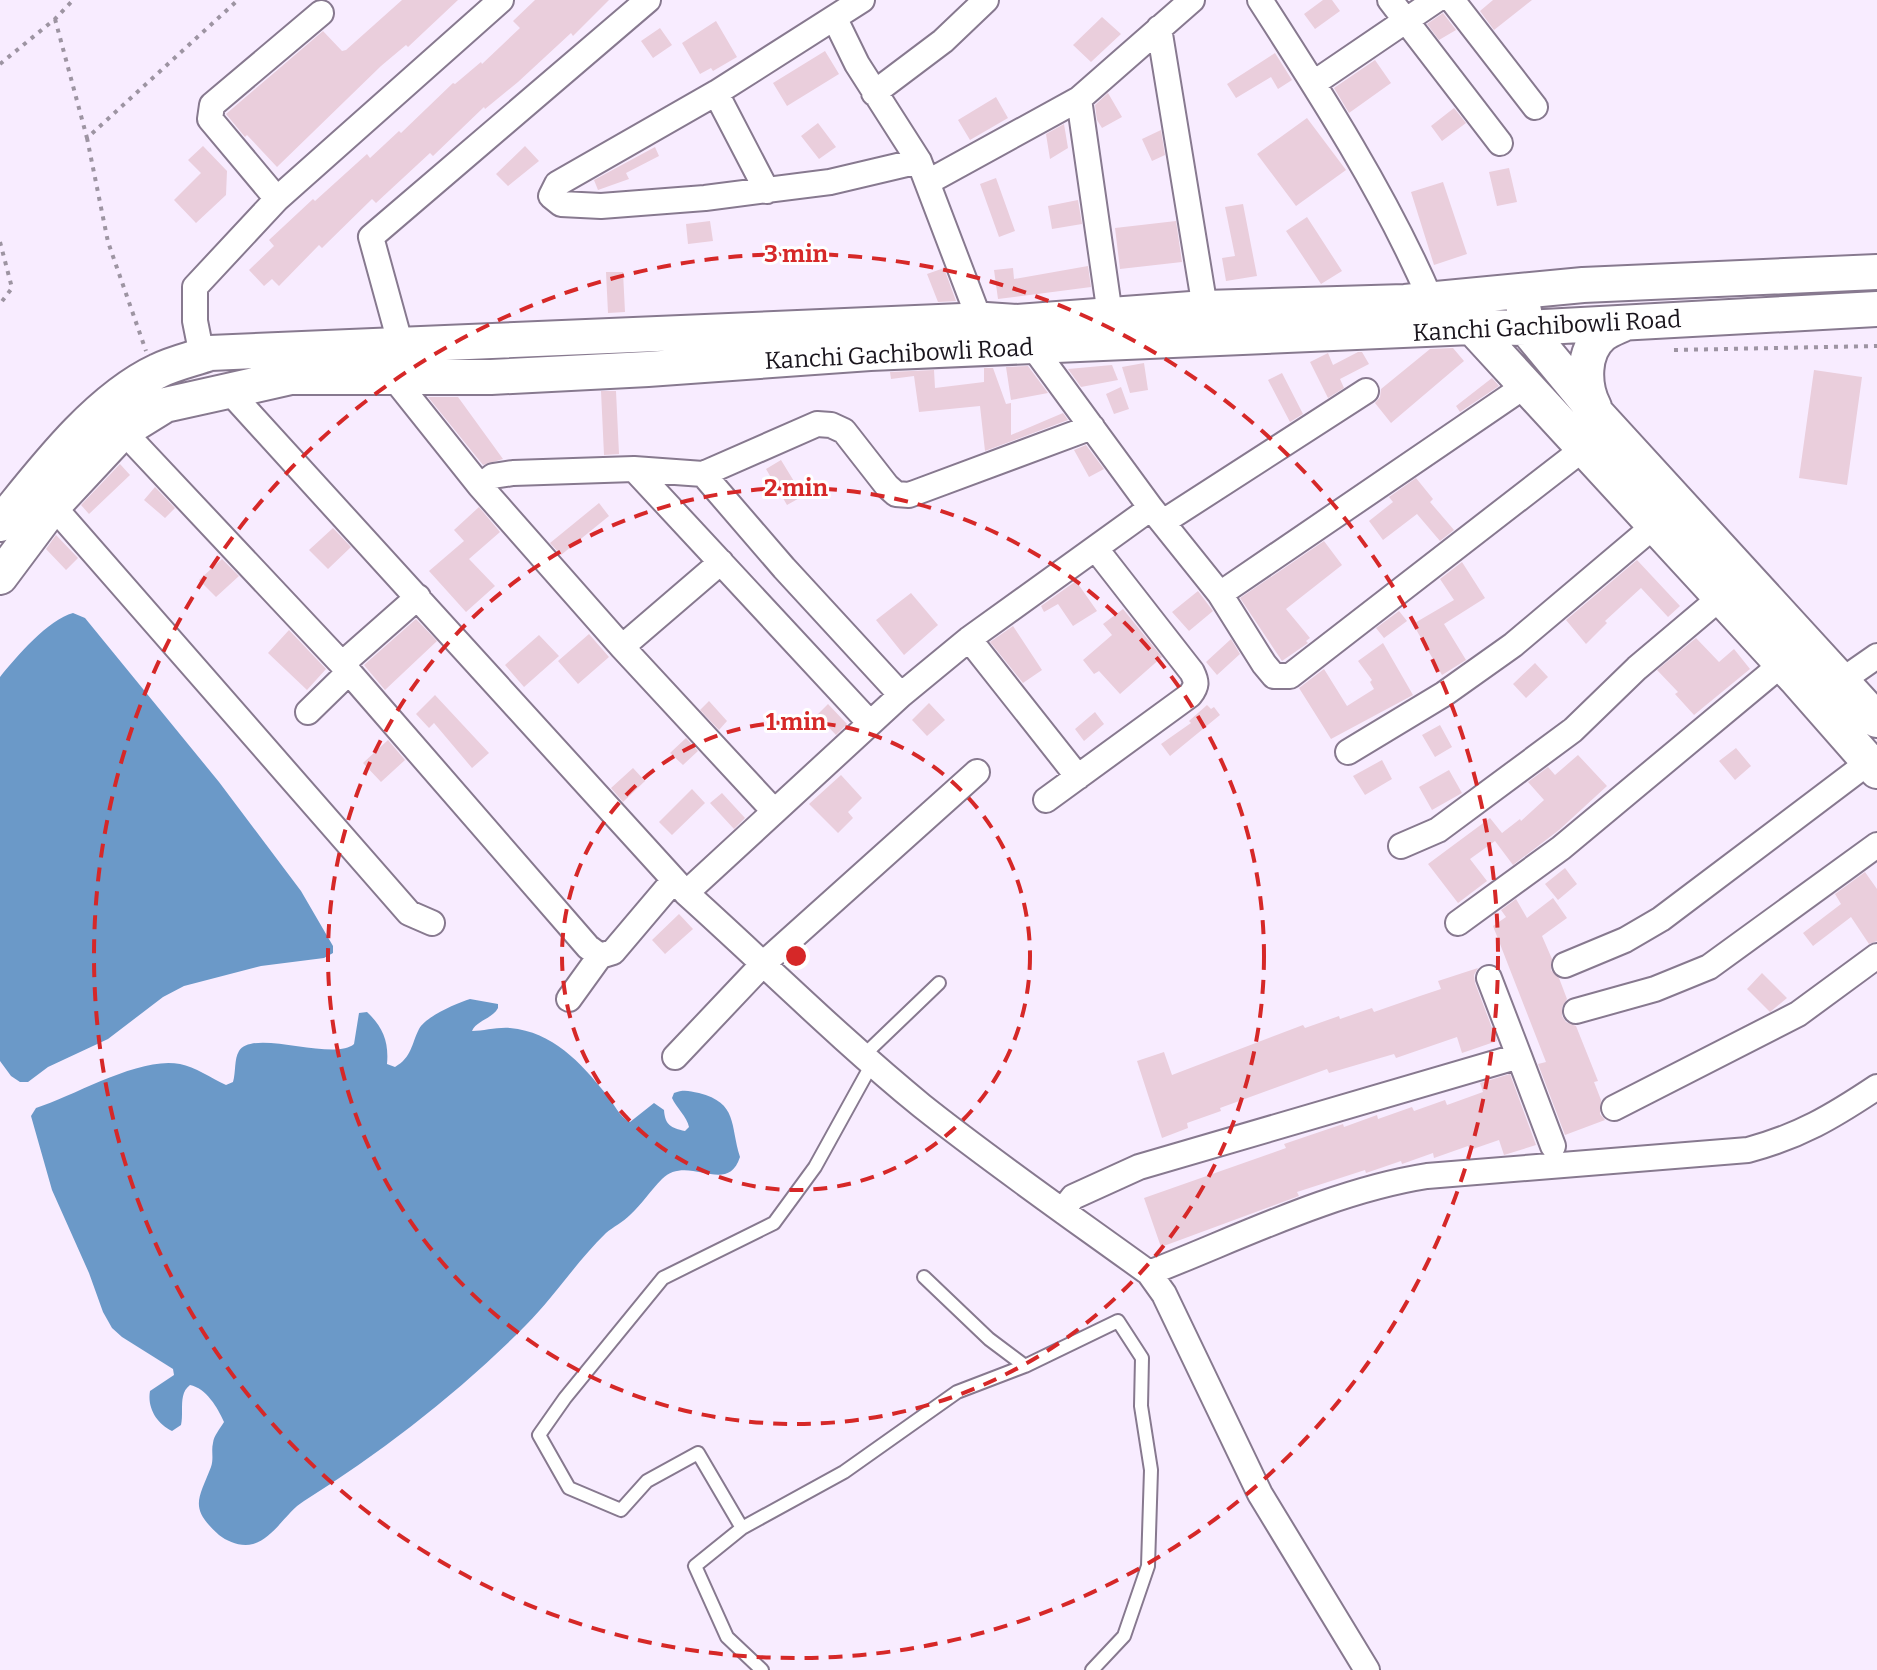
<svg xmlns="http://www.w3.org/2000/svg" width="1877" height="1670" viewBox="0 0 1877 1670" font-family="Bitter,serif">
<rect width="100%" height="100%" fill="#f8ecff"/>
<!-- water -->
<path fill="#6b99c8" d="M73,613L85,618L219,782L301,891L333,946V953L324,958L261,966L184,986L163,997L108,1039L48,1067L28,1082H20L11,1076L0,1061V677C16,657 49,619 73,613Z
M470,999L498,1004V1008C492,1019 477,1020 472,1031C484,1031 497,1027 510,1028C553,1032 580,1062 606,1094C614,1103 619,1117 630,1122L654,1103L664,1110C665,1125 671,1128 685,1131L689,1127C687,1117 676,1107 672,1098L674,1093C684,1089 689,1091 699,1093C738,1103 730,1125 740,1157C727,1197 688,1153 662,1179C651,1190 642,1204 630,1215C623,1222 613,1227 606,1233C577,1261 555,1296 526,1325C460,1392 383,1451 304,1501C286,1512 274,1538 253,1544C241,1547 228,1542 219,1535C189,1508 198,1500 211,1467C214,1458 211,1451 213,1443C214,1435 220,1429 224,1422C218,1408 206,1388 190,1385C178,1394 184,1411 181,1425L172,1431C157,1424 147,1408 150,1391L174,1375L173,1369L122,1337L112,1328L103,1312L89,1273L52,1190L31,1116L36,1108C76,1095 140,1056 180,1064C195,1067 211,1078 226,1085L233,1082C236,1072 234,1059 239,1051C253,1028 334,1062 354,1044L359,1013L367,1012C383,1027 389,1042 387,1064L395,1067C412,1057 411,1045 419,1029C425,1017 457,1003 470,999Z"/>
<!-- building -->
<path fill="#eacedc" d="M402,0H458L408,47L406,45L381,66L277,167L247,135L245,137L226,114L323,31L342,51L346,50Z
M535,0H609L573,36L571,33L518,82L485,109L484,107L433,156L430,153L376,203L372,199L322,248L319,245L279,286L272,279L264,286L249,270L274,246L269,240L313,199L315,201L367,154L370,158L399,131L401,133L453,83L455,84L481,62L482,64L520,28L513,21Z
M1323,0H1332L1340,11L1315,29L1304,14Z
M1493,0H1532L1494,30L1480,11Z
M1443,13L1456,30L1439,40L1427,24Z
M1102,17L1121,34L1091,62L1073,45Z
M716,21L737,57L713,71L711,68L700,74L682,43Z
M660,28L672,45L653,58L641,41Z
M825,51L839,74L787,106L773,83Z
M1275,53L1292,80L1278,89L1271,77L1236,98L1227,84Z
M1375,60L1391,83L1349,113L1334,88Z
M1108,93L1122,117L1102,128L1097,120L1095,105Z
M996,97L1008,118L970,140L958,120Z
M1454,108L1466,123L1442,141L1431,126Z
M1307,118L1346,170L1296,206L1257,154Z
M818,123L836,147L819,159L801,136Z
M1064,124L1068,148L1050,159L1046,134Z
M1161,130L1165,155L1152,161L1142,139Z
M203,146L227,171L226,195L196,223L174,200L201,173L188,160Z
M525,146L539,161L508,186L496,174Z
M655,147L659,156L626,173L629,179L598,190L594,180Z
M1509,168L1517,202L1497,206L1489,172Z
M996,178L1015,231L999,237L980,184Z
M1443,182L1467,254L1434,265L1411,192Z
M1078,200L1082,224L1052,229L1048,206Z
M1243,204L1257,276L1226,281L1222,258L1235,256L1225,207Z
M1307,217L1342,271L1321,284L1286,231Z
M710,221L713,241L688,244L686,224Z
M1176,221L1182,262L1120,269L1115,228Z
M1088,266L1091,287L998,299L994,270L1013,268L1014,279Z
M944,268L956,301L938,302L927,274Z
M606,272H623L625,312L608,313Z
M1453,348L1464,361L1391,423L1375,403L1380,397L1381,389L1430,349Z
M1358,352H1362L1369,364L1340,379L1344,388L1328,398L1310,362L1328,353L1333,365Z
M1144,363L1148,390L1130,393L1122,367Z
M1112,365L1118,380L1081,387L1068,369Z
M1028,366L1048,393L1011,400L1006,367Z
M984,368H993L1006,404L1011,403V435L1063,413L1068,420L985,451L980,406L919,412L914,376L891,379L890,372L934,370L935,388L984,382Z
M1814,370L1862,377L1847,485L1799,478Z
M1282,373L1303,414L1290,422L1268,380Z
M1492,378L1499,386L1460,412L1456,406Z
M1121,387L1129,409L1114,414L1106,394Z
M601,391H616L619,454L604,455Z
M428,397H458L503,459L483,465Z
M1086,445L1104,469L1089,477L1074,450Z
M781,460L803,496L787,505L766,469Z
M120,464L130,475L89,514L81,505Z
M1416,478L1433,499L1430,502L1454,530L1440,541L1417,514L1383,540L1369,521L1393,502L1389,497Z
M155,487L175,508L165,518L144,500Z
M599,503L609,516L561,555L550,543Z
M479,507L500,532L469,559L495,586L466,612L429,571L464,541L454,530Z
M333,528L351,547L328,569L309,550Z
M56,535L78,558L66,570L46,549Z
M1324,541L1342,565L1286,609L1310,638L1306,641L1308,643L1282,661L1240,598Z
M222,559L239,576L216,597L199,580Z
M1637,560L1680,606L1668,617L1641,588L1605,621L1607,623L1586,644L1566,620Z
M1462,562L1485,598L1444,624L1466,660L1442,675L1413,624L1454,600L1440,579Z
M1076,581L1097,611L1073,626L1058,604L1044,612L1041,606Z
M1198,591L1213,611L1189,631L1172,612Z
M911,593L938,625L904,655L876,620Z
M1123,609L1162,657L1120,694L1099,671L1094,674L1083,660L1112,635L1103,624Z
M1399,611L1407,621L1384,638L1376,628Z
M416,619L437,641L385,690L364,665Z
M1013,626L1042,670L1023,683L990,642Z
M289,630L326,669L307,690L268,653Z
M589,634L609,657L578,684L558,661Z
M539,635L559,656L524,687L505,665Z
M1696,638L1719,662L1734,649L1750,669L1694,715L1675,694L1678,692L1657,670Z
M1231,639L1240,654L1217,675L1206,662Z
M1383,643L1413,695L1331,739L1299,688L1324,669L1347,706L1374,689L1370,682L1372,680L1358,661Z
M1535,663L1548,677L1526,698L1513,684Z
M435,695L489,753L472,768L434,723L429,728L416,714Z
M709,701L727,721L719,730L700,710Z
M929,703L945,720L927,736L912,720Z
M828,704L847,724L836,735L817,715Z
M1207,705L1211,709L1214,707L1220,715L1170,756L1161,744L1191,723L1189,721Z
M1095,712L1104,724L1084,741L1075,729Z
M1440,725L1452,747L1435,757L1422,735Z
M686,738L698,751L683,765L670,753Z
M388,740L405,760L381,782L363,763Z
M1736,748L1751,766L1735,780L1719,761Z
M1578,755L1607,786L1559,830L1513,865L1495,841L1470,859L1487,881L1458,903L1428,864L1490,818L1502,833L1520,819L1521,821L1544,800L1528,782L1548,767L1555,775Z
M1382,760L1392,779L1365,795L1353,776Z
M633,768L645,781L623,802L611,788Z
M1449,770L1462,793L1432,810L1419,787Z
M841,775L862,798L848,812L853,818L838,833L809,804Z
M692,789L705,803L672,835L659,822Z
M722,793L745,818L734,829L710,803Z
M1565,868L1577,884L1558,900L1545,884Z
M1865,872L1877,889V941L1869,944L1851,917L1813,946L1803,933L1841,904L1835,894Z
M1553,898L1567,918L1542,936L1552,959L1551,970L1559,978L1567,999L1562,1007V1016L1566,1022L1576,1026L1598,1081L1594,1082L1601,1100L1600,1114L1605,1120L1565,1135L1538,1064L1546,1062L1493,926L1506,917L1501,910L1516,899L1527,918Z
M679,914L693,929L665,954L652,940Z
M1478,968L1474,975L1475,983L1497,1041L1462,1053L1457,1037L1396,1058L1394,1054L1329,1073L1327,1069L1220,1108L1221,1111L1187,1123L1188,1128L1162,1138L1137,1061L1164,1052L1172,1075L1303,1025L1305,1028L1339,1016L1340,1019L1372,1008L1374,1012L1420,996L1441,989L1438,981Z
M1762,973L1787,998L1770,1012L1747,989Z
M1510,1074L1536,1145L1504,1155L1499,1140L1470,1150L1468,1146L1434,1158L1433,1153L1402,1164L1401,1161L1366,1173L1365,1170L1297,1192L1299,1196L1161,1247L1144,1198L1286,1148L1284,1144L1343,1124L1344,1127L1377,1115L1378,1119L1412,1107L1414,1111L1445,1100L1447,1105L1483,1092L1480,1083Z"/>
<g fill="none" stroke-linecap="round" stroke-linejoin="round">
<!-- lane casing -->
<g stroke="#87798f" stroke-width="16">
<path id="lane" d="M864,1055L939,983
M924,1277L989,1339L1025,1366
M742,1528L698,1453L647,1481L621,1510L569,1488L539,1435L565,1398L663,1278L774,1223L815,1167L873,1062
M762,1670L727,1637L695,1566L742,1528L844,1472L957,1392L1025,1366L1118,1321L1142,1358L1141,1406L1151,1470L1148,1566L1124,1636L1092,1670"/>
</g>
<!-- street casing -->
<g stroke="#87798f" stroke-width="28">
<path id="street" d="M862,0L716,93L557,184L551,196L561,204L601,206L705,198L830,182L919,161
M1260,0C1322,96 1385,194 1430,298
M1390,0L1500,143
M1452,0L1535,107
M835,19L857,64L919,161L980,321
M1159,28L1205,308
M1314,83L1436,0
M716,93L767,191
M874,93L943,41L986,0
M928,182L1079,99
M277,199L210,119L212,105L321,13
M1110,315L1079,99L1192,0
M401,346L371,237L648,0
M1033,347L1151,508L1220,594L1264,664L1274,676H1290L1583,449
M202,356L195,321V287L277,199L501,0
M393,377L480,486L622,647L774,811
M229,391L686,893C765,964 840,1039 922,1106C995,1164 1073,1218 1149,1273C1239,1238 1332,1191 1427,1176L1748,1150C1800,1136 1832,1117 1877,1087
M123,431L342,664L588,947L600,956
M634,469L869,722
M703,474L784,568L901,695
M480,486L493,476L513,473L634,469L703,474L817,424L831,425L844,431L887,486L896,494L909,495L1092,427
M53,506L409,913L432,923
M1163,522L1366,391
M1220,594L1525,386
M969,639L1078,777
M622,647L721,562
M342,664L418,597
M1841,681L1877,656
M308,712L349,672
M1348,752L1444,694L1513,645L1654,526
M1046,800L1190,695C1197,686 1197,682 1192,672L1096,549
M1401,846L1438,830L1573,730L1637,668L1720,598
M686,893L901,695L969,639L1151,508
M1458,923L1561,848L1782,664
M1565,965L1625,940L1661,919L1869,762
M1489,978L1519,1056
M569,999L600,956L613,952L674,880
M1576,1011L1655,989L1709,967L1877,845
M675,1057L764,963L977,772
M1614,1108L1798,1014L1877,956
M1063,1210L1073,1197L1139,1167L1519,1056L1553,1146
M1149,1273L1164,1294L1260,1494L1367,1670"/>
</g>
<!-- secondary casing -->
<g stroke="#87798f" stroke-width="38">
<path id="secondary" d="M1524,311L1526,328L1597,414L1877,720
M1472,327L1797,680L1877,771
M1594,407C1583,386 1582,352 1602,335C1608,330 1617,327 1625,323
M0,524C42,472 96,400 158,371C174,363 193,359 210,353L986,320L1016,322L1205,308L1405,302L1583,285L1877,272
M0,577L53,506L123,431L165,405L291,377H491L648,369L870,353L1472,327L1526,328L1877,309"/>
</g>
<!-- path -->
<path stroke="#9d94a2" stroke-width="4" stroke-dasharray="4 6" stroke-linecap="butt" d="M55,19L87,138L238,0
M0,64L55,19L73,0
M87,138L108,242L146,351
M0,242L12,288L0,304
M1674,350L1877,346"/>
<!-- lane -->
<use href="#lane" stroke="#fff" stroke-width="12"/>
<!-- street -->
<use href="#street" stroke="#fff" stroke-width="24"/>
<!-- secondary -->
<use href="#secondary" stroke="#fff" stroke-width="34"/>
</g>
<!-- distance rings -->
<g fill="none" stroke="#d62828" stroke-width="4" stroke-dasharray="14 10">
<circle cx="796" cy="956" r="234"/>
<circle cx="796" cy="956" r="468"/>
<circle cx="796" cy="956" r="702"/>
</g>
<g text-anchor="middle" stroke-width="6" stroke-linejoin="round" paint-order="stroke">
<!-- street labels -->
<g font-size="24" fill="#1a151d" stroke="#fff">
<text transform="translate(1547 326) rotate(-3)" y="8">Kanchi Gachibowli Road</text>
<text transform="translate(899 354) rotate(-3)" y="8">Kanchi Gachibowli Road</text>
</g>
</g>
<circle cx="796" cy="956" r="12" fill="#d62828" stroke="#fff" stroke-width="4"/>
<g font-size="24" text-anchor="middle" font-weight="bold" fill="#d62828" stroke="#fff" stroke-width="6" stroke-linejoin="round" paint-order="stroke">
<text x="796" y="262">3 min</text>
<text x="796" y="496">2 min</text>
<text x="796" y="730">1 min</text>
</g>
</svg>
